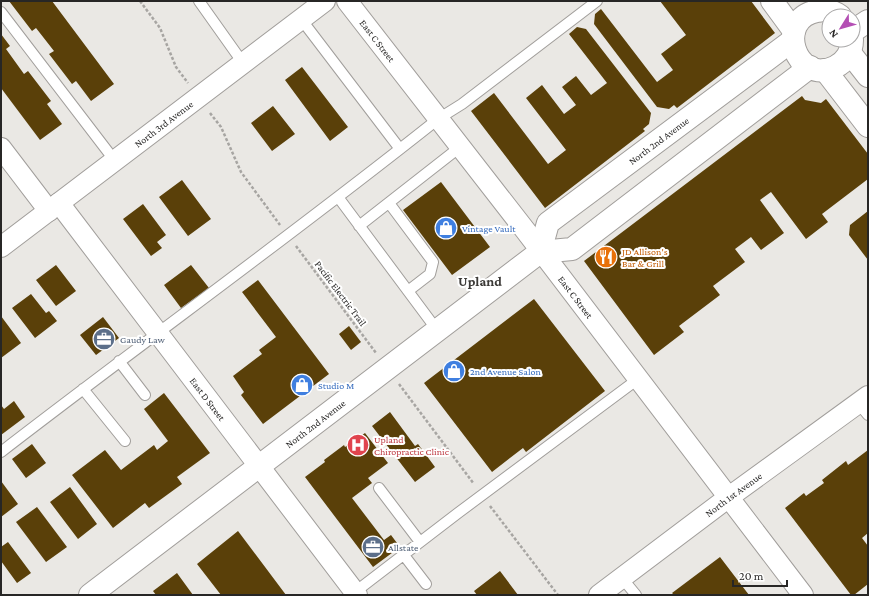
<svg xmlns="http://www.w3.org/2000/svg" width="869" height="596" viewBox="0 0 869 596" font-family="'Crimson Pro',serif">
<rect width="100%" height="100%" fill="#eae8e4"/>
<!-- building -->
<path fill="#5a4009" d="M9,1H52L114,84L91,101L76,81L72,84L49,54L54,51L36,28L32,31Z
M660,1H751L775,33L677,108L674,105L669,109L657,107L594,24L595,14L601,9L657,82L673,70L661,54L686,35Z
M577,27L586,29L651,113L649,124L643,129L645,131L545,208L471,111L494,93L548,164L566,150L526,98L542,85L564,114L576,105L562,87L576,76L591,95L607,83L569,34Z
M1,34L10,46L6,49L24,74L28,71L51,101L47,104L62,124L40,140L1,88Z
M302,67L348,127L330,141L285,80Z
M802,96L805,100L821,103L826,99L868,154V179L822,214L828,222L806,239L771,192L760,200L784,233L761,250L751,237L735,249L745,262L713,286L720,295L679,326L684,332L654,355L584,261Z
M273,106L295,134L272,151L251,123Z
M182,180L211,219L188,236L159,197Z
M441,182L490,247L452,275L403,210Z
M143,204L166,235L157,242L162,248L151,256L123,219Z
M868,211V260L849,235L850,225Z
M56,265L76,291L56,306L36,280Z
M191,265L209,288L181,308L164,285Z
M258,280L329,374L263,424L241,395L244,392L233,376L262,354L259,350L276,337L242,292Z
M31,294L46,313L49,311L57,321L35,338L12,308Z
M534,299L605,391L526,452L523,448L492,472L424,383Z
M1,316L21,343L1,358Z
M103,317L119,338L96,355L80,335Z
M349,326L361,342L351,350L339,334Z
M164,393L210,453L177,477L182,484L149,508L145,503L113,528L72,475L105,450L121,470L154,445L157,450L168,441L144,409Z
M14,401L25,417L1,435V405L4,409Z
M390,412L415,446L418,444L435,467L415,482L372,426Z
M365,433L388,463L368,478L372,483L352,498L384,540L391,535L400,547L373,567L305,477L325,462L324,460L344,445L345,447Z
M32,444L46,463L26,478L12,459Z
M868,450V533L862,538L868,546V584L854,595H851L785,508L804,493L806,496L824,483L822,480L846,461L848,465Z
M1,481L18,504L1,517Z
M70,487L97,524L78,539L50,502Z
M37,507L67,547L46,562L16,522Z
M238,531L286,595H221L197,564Z
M8,542L31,573L17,583L1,561V547Z
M720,557L749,595H674L672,593Z
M500,571L518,595H477L474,591Z
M177,573L193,595H156L153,591Z"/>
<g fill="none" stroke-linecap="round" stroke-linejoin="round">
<!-- service casing -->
<g stroke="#a19e9b" stroke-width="12">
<path id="service" d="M199,1L243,63
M1,12L115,161
M301,19L400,149
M338,197L437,330
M389,203L433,262L430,274L408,291
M359,226L460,147
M119,361L145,395
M83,389L125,441
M858,403L868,415
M1,452C146,340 295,233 438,119L462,104L597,1
M379,488L420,542
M403,554L426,584
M622,578L636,595
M355,592L458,513L638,379"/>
</g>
<!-- minor casing -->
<g stroke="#a19e9b" stroke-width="22">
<g id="minor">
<path id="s1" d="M347,1L525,230L803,595"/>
<path d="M1,148L49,211"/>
<path id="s2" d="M59,203L357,595"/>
<path id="s3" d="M1,247L325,1"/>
<path id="s4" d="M599,595L729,497L868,396"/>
</g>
</g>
<!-- tertiary casing -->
<g stroke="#a19e9b" stroke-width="24">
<g id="tertiary">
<path d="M772,1L794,31"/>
<path d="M840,16C833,11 825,9 817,11C774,19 795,86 835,67C846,62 852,51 852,40"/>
<path d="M853,31L868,21"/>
<path d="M850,53L868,76"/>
<path d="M825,70L868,126"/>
<path id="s5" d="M540,252L548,223L793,40"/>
<path id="s6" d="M90,595L540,252L572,249L810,67"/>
</g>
</g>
<!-- path -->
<path stroke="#a7a5a2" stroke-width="2.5" stroke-dasharray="3 2" stroke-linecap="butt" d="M140,1L160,28L176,67L188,83
M210,113L221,127L241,172L280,225
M296,246L376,353
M399,384L474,484
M490,506L558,595"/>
<!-- service -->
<use href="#service" stroke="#fff" stroke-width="10"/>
<!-- minor -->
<use href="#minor" stroke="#fff" stroke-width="20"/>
<!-- tertiary -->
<use href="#tertiary" stroke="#fff" stroke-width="22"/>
</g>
<!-- icons -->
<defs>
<g id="shop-disc" transform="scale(1.15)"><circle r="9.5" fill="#3f7fe0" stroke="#fff"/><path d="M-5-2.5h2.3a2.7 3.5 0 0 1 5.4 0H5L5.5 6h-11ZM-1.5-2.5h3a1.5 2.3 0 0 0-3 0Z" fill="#fff"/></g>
<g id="restaurant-disc" transform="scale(1.15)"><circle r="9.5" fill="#e8710a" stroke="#fff"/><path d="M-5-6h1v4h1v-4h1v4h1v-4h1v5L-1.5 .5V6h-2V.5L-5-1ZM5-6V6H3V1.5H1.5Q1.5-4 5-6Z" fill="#fff"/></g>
<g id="office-disc" transform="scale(1.15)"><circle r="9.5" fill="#5c6f8a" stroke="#fff"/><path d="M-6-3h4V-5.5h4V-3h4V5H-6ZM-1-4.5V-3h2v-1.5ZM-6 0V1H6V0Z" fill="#fff"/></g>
<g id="hospital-disc" transform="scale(1.15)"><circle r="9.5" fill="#e0444e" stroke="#fff"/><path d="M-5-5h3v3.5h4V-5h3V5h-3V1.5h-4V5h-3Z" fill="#fff"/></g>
</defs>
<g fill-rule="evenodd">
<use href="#shop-disc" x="446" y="228"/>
<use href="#restaurant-disc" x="606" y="257"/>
<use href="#office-disc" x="104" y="339"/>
<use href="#shop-disc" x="454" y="371"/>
<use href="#shop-disc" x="302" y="385"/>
<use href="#hospital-disc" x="358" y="445"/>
<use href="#office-disc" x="373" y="547"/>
</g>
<g text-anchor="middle" stroke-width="4" stroke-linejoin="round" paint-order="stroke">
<!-- street labels -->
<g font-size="10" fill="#272625" stroke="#fff">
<text dy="4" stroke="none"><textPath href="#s1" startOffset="50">East C Street</textPath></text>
<text dy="4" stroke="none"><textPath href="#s3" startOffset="204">North 3rd Avenue</textPath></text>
<text dy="4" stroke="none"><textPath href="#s5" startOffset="168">North 2nd Avenue</textPath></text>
<text transform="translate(341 293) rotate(53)" y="4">Pacific Electric Trail</text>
<text dy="4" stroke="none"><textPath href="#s1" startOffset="374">East C Street</textPath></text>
<text dy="4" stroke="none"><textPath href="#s2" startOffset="246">East D Street</textPath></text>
<text dy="4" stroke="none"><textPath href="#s6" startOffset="283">North 2nd Avenue</textPath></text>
<text dy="4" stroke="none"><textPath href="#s4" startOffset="168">North 1st Avenue</textPath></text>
</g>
<!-- shop labels -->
<g font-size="10" fill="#366cbe" stroke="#fff" text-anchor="start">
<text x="462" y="232">Vintage Vault</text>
<text x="470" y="375">2nd Avenue Salon</text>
<text x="318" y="389">Studio M</text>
</g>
<!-- food labels -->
<g font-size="10" fill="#c56008" stroke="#fff" text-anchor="start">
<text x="622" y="255">JD Allison's<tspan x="622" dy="12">Bar &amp; Grill</tspan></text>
</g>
<!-- service labels -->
<g font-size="10" fill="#4e5e75" stroke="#fff" text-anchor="start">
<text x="120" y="343">Gaudy Law</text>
<text x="388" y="551">Allstate</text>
</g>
<!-- health labels -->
<g font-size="10" fill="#be3a42" stroke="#fff" text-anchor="start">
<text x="374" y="443">Upland<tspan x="374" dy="12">Chiropractic Clinic</tspan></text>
</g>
<!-- district labels -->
<g font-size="14" font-weight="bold" fill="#3c3a37" stroke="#fff">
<text x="480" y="286">Upland</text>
</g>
</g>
<!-- border -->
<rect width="869" height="596" fill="none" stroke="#272625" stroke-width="4"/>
<!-- north arrow -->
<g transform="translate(841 28) rotate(233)"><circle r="19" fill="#ffffff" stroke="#a9a8a8"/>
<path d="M0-3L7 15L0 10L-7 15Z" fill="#b44fb4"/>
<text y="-6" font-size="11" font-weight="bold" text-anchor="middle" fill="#272625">N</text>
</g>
<!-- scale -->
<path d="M733 580v6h54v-6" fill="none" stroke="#272625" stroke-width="2"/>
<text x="739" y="580" font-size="12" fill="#272625" stroke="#ffffff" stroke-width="3" paint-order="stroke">20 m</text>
</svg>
